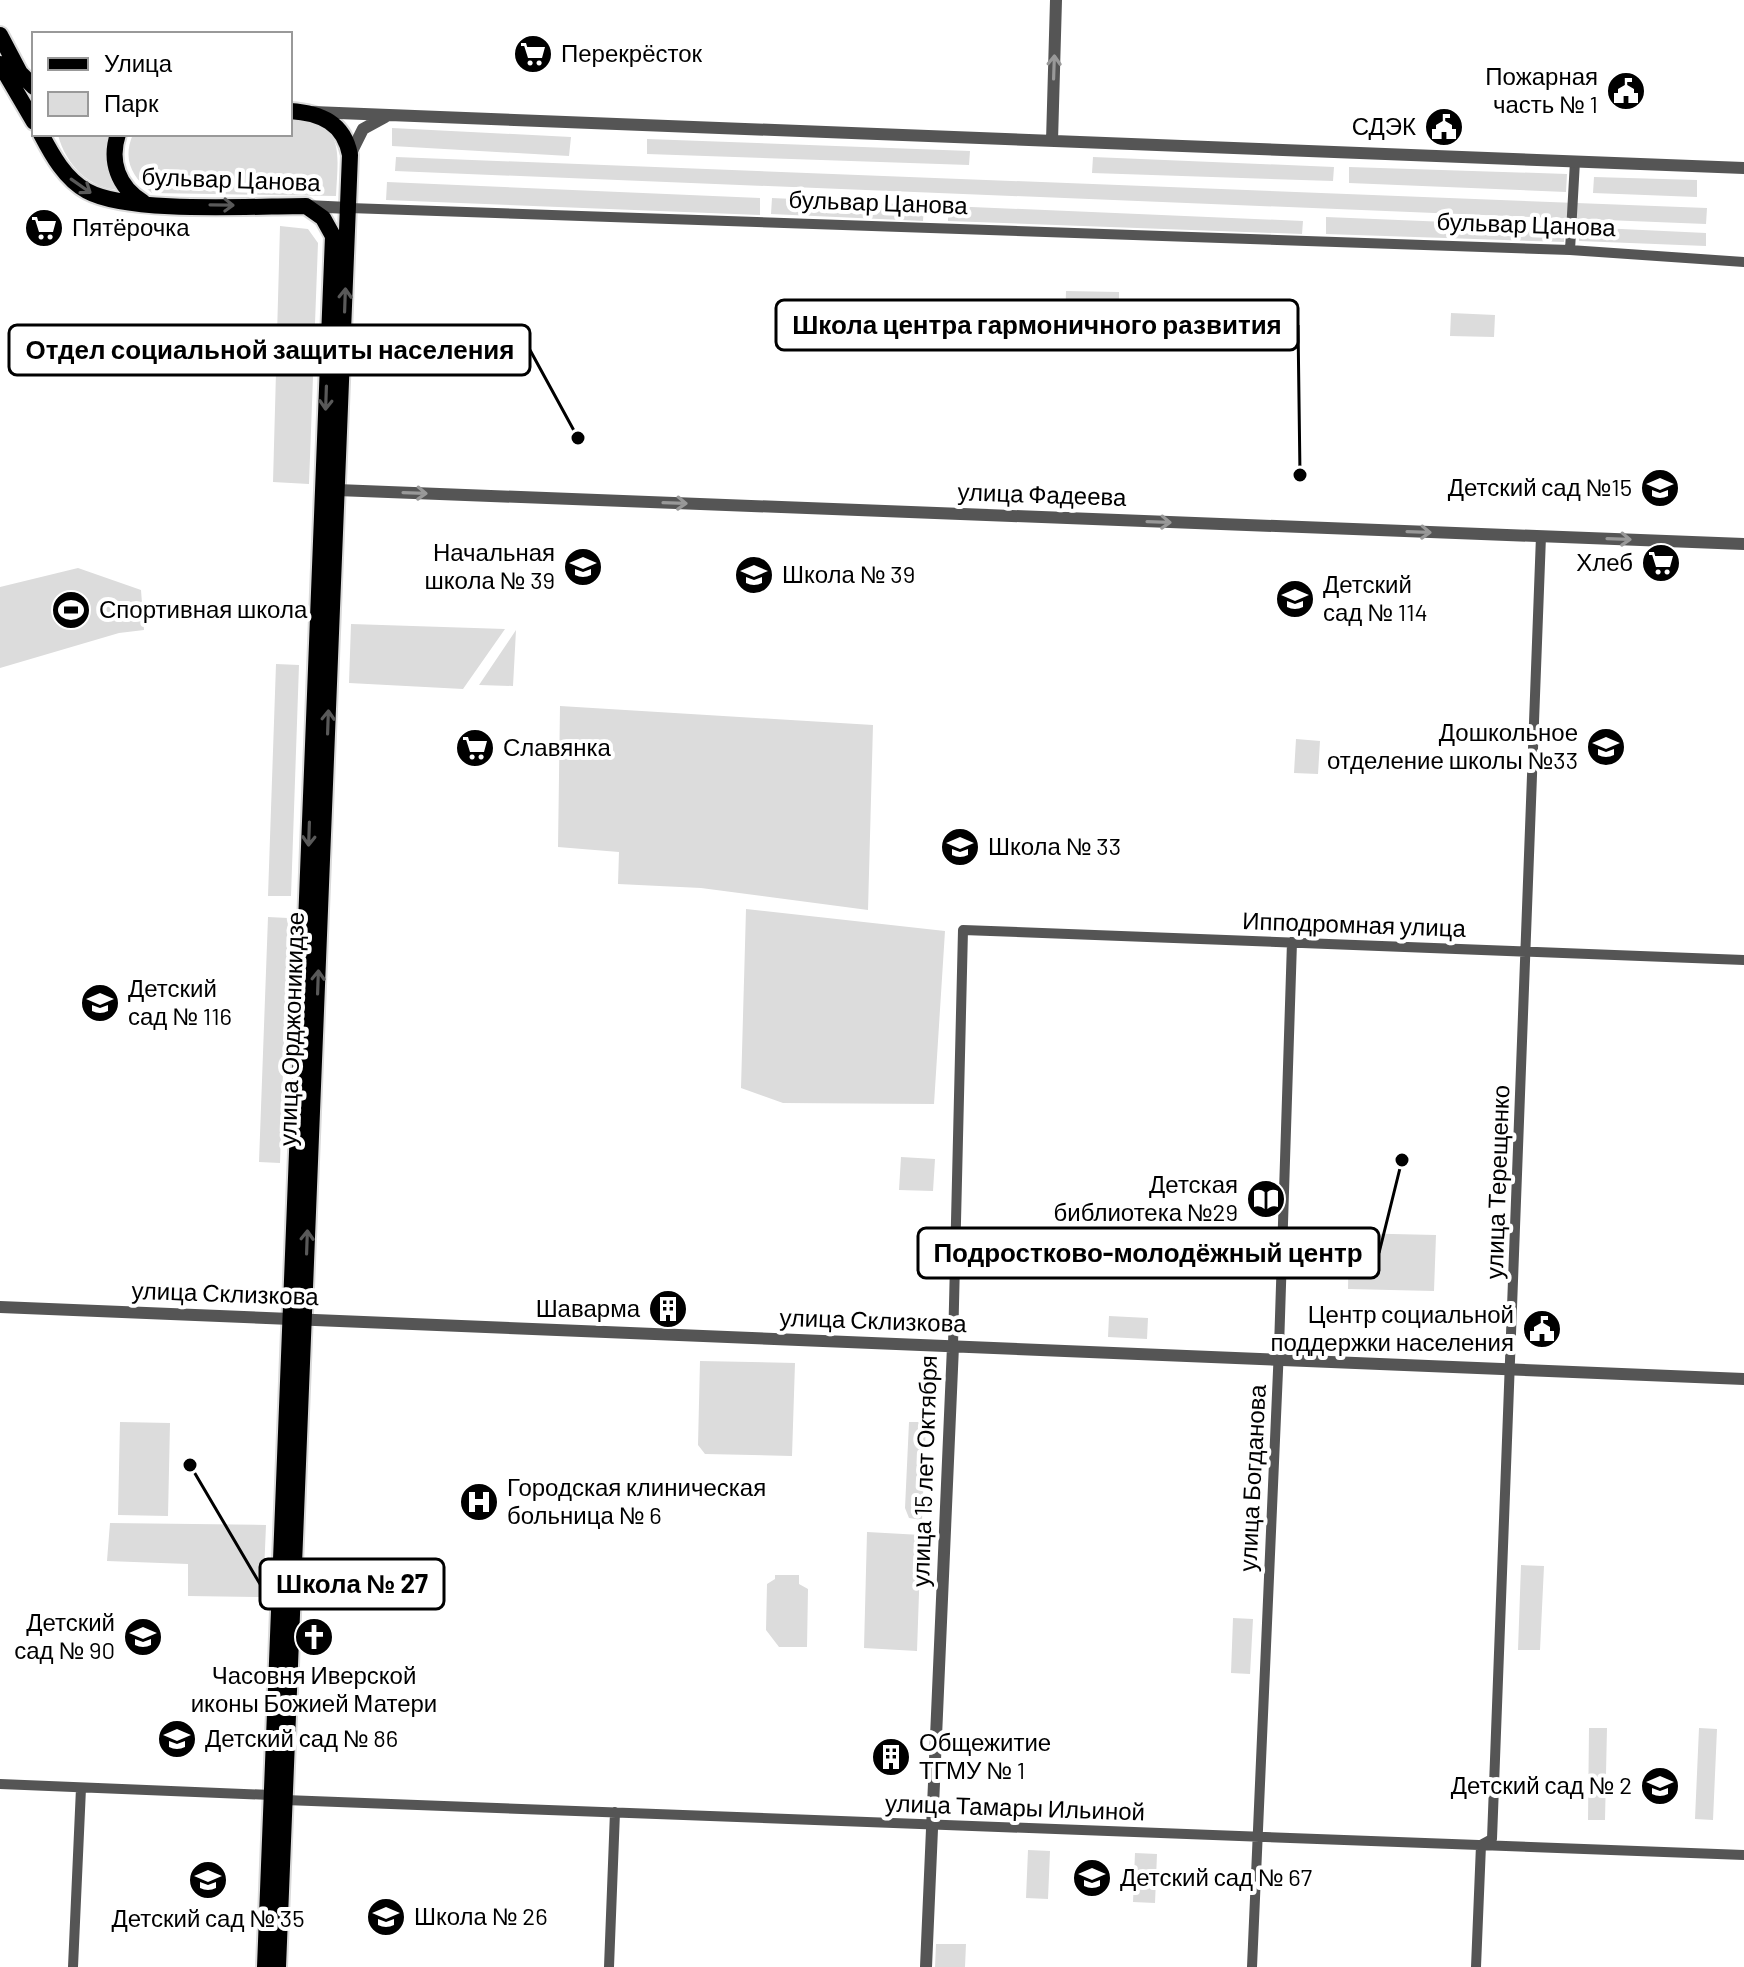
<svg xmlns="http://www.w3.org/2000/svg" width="1744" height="1967" viewBox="0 0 1744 1967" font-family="Barlow,sans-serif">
<rect width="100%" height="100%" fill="#fff"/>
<!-- green -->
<path fill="#dcdcdc" d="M290,120C346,122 338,151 336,196L152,193C132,177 122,160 133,134H290Z
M392,128L571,137L569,156L392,146Z
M111,134L120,190C89,189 66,165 58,135Z
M647,139L970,151L969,165L647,154Z
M396,157L1707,208L1706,224L395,171Z
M1093,157L1334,167L1333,181L1092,173Z
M1349,167L1567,174L1566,192L1349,183Z
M1594,177L1697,180V197L1593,193Z
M387,182L760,198V215L386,200Z
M772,198L924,205L923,221L771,214Z
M948,206L1303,221L1302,234L948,221Z
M1326,217L1565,227L1564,242L1326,234Z
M280,226L308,229L318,243L309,484L273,482Z
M1579,227L1706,233V246L1579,241Z
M1066,291L1119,292V326H1065Z
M1451,313L1495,315L1494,337L1450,336Z
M78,568L141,590L144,630L119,633L0,668V587Z
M351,624L505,629L463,689L349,683Z
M516,630L513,686L479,685Z
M276,664L299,665L291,896H268Z
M560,706L873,725L868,910L701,888L618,884L619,852L558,847Z
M1296,739L1320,741L1318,774L1294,773Z
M746,909L945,931L934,1104L783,1103L741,1088Z
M268,917L288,918L280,1163L259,1162Z
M901,1157L935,1159L933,1191L899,1190Z
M1349,1233L1436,1235L1434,1291L1348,1289Z
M1109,1316L1148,1318L1147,1339L1108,1337Z
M700,1361L795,1363L792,1456L705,1454L698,1445Z
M120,1422L170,1423L168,1516L118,1515Z
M909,1422H926L922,1520L909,1518L905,1508Z
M110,1523L266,1525L263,1597L188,1596V1564L107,1561Z
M867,1532L921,1535L917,1651L864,1648Z
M1521,1565L1544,1566L1540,1650H1518Z
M775,1575H799V1584L808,1589L807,1647H779L766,1630L767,1584L775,1579Z
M1233,1618L1253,1619L1250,1674L1231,1673Z
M1589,1728H1607L1605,1820H1588Z
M1699,1728L1717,1729L1713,1820L1695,1819Z
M1028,1850L1050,1851L1048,1899L1026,1898Z
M1135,1853L1157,1854L1155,1903L1133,1902Z
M936,1944H966L965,1967H935Z"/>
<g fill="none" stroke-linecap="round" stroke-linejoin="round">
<!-- primary casing -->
<g stroke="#dbdbdb" stroke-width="20">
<path id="primary" d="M0,35L20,73L34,87
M0,64L34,122
M41,134C52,155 65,179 87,191C129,214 254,206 306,206L323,218L333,236L265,1967
M118,134C109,161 118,187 143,202
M278,1967L350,155C344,123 321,113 290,111"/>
</g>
<!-- minor -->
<path stroke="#555" stroke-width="10" d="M349,208L1570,250L1744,262
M1570,250L1575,161
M953,1346L963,930L1744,960
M0,1784L271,1795
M285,1800L1744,1855
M73,1967L81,1788
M609,1967L615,1812
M1252,1967L1279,1348L1292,942
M1476,1967L1481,1845L1492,1839L1541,536"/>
<!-- tertiary -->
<path stroke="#555" stroke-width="12" d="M313,112L1744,168
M1052,141L1056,0
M351,153L363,129L385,117
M306,206L349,208
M337,490L1744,544
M0,1307L1744,1379
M926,1967L953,1346"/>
<!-- primary -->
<use href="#primary" stroke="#000" stroke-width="16"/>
</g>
<!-- one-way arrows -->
<defs><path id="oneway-shaft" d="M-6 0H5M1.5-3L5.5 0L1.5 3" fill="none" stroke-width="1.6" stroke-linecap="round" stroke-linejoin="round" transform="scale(2)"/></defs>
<g stroke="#999">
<use href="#oneway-shaft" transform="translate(1054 67) rotate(-88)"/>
<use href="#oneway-shaft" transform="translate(415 493) rotate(2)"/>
<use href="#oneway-shaft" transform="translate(675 503) rotate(2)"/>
<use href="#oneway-shaft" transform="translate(1159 522) rotate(2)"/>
<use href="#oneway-shaft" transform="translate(1419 532) rotate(2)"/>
<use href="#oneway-shaft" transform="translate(1619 539) rotate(2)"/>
</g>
<g stroke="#595959">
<use href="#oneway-shaft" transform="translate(81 186) rotate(35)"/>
<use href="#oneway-shaft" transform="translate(222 205) rotate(1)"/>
<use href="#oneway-shaft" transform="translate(345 300) rotate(-88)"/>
<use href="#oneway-shaft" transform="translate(326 398) rotate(92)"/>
<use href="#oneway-shaft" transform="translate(328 722) rotate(-88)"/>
<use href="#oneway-shaft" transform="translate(309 834) rotate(92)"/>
<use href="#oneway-shaft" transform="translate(318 982) rotate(-88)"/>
<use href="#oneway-shaft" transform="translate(307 1242) rotate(-88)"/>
</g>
<!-- icons -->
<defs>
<g id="supermarket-disc" transform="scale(2)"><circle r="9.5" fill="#000" stroke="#fff"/><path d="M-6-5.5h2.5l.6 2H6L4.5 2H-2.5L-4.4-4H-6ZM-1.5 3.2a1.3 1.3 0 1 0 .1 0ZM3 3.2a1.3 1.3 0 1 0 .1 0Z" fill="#fff"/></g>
<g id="civic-disc" transform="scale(2)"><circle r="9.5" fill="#000" stroke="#fff"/><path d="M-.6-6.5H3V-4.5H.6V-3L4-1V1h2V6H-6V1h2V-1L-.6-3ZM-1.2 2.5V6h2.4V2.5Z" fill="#fff"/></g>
<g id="school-disc" transform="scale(2)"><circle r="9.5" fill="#000" stroke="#fff"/><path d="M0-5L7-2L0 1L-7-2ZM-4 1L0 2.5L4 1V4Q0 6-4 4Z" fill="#fff"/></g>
<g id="stadium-disc" transform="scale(2)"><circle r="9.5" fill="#000" stroke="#fff"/><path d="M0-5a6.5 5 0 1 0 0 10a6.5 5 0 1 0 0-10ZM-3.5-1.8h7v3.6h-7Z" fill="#fff"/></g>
<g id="library-disc" transform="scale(2)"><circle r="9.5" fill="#000" stroke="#fff"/><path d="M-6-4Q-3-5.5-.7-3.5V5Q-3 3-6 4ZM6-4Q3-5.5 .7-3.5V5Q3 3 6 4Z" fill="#fff"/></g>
<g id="building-disc" transform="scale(2)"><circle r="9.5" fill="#000" stroke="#fff"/><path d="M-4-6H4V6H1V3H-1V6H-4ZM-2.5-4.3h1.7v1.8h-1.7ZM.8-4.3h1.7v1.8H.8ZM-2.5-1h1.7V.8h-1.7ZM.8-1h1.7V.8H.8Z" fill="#fff"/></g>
<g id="hospital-disc" transform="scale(2)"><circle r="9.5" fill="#000" stroke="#fff"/><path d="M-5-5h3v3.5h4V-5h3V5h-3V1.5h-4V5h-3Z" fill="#fff"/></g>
<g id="church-disc" transform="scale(2)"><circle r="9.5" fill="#000" stroke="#fff"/><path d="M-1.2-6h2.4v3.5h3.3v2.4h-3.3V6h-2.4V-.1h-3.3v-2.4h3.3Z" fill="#fff"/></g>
</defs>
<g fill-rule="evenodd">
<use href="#supermarket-disc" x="533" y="54"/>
<use href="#civic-disc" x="1626" y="91"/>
<use href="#civic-disc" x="1444" y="127"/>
<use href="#supermarket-disc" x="44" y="228"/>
<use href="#school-disc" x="1660" y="488"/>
<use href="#supermarket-disc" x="1661" y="563"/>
<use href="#school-disc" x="583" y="567"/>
<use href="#school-disc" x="754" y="575"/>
<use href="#school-disc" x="1295" y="599"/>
<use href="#stadium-disc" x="71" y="610"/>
<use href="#school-disc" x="1606" y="747"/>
<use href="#supermarket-disc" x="475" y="748"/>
<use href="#school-disc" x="960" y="847"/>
<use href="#school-disc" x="100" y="1003"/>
<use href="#library-disc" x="1266" y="1199"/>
<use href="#building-disc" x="668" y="1309"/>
<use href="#civic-disc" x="1542" y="1329"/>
<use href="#hospital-disc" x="479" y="1502"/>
<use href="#school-disc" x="143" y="1637"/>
<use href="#church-disc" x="314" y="1637"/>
<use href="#school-disc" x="177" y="1739"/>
<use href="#building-disc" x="891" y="1757"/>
<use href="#school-disc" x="1660" y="1786"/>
<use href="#school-disc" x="1092" y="1878"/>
<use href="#school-disc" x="208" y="1880"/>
<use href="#school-disc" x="386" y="1917"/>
</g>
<g text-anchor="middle" stroke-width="8" stroke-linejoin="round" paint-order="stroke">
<!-- poi labels -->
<g font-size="24" fill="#000" stroke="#fff" text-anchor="start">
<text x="561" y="62">Перекрёсток</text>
<text x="1598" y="85" text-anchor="end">Пожарная<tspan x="1598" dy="28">часть № 1</tspan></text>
<text x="1416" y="135" text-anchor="end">СДЭК</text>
<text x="72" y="236">Пятёрочка</text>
<text x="1632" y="496" text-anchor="end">Детский сад №15</text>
<text x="555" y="561" text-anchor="end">Начальная<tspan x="555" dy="28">школа № 39</tspan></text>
<text x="1633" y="571" text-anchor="end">Хлеб</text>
<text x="782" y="583">Школа № 39</text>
<text x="1323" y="593">Детский<tspan x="1323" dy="28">сад № 114</tspan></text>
<text x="99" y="618">Спортивная школа</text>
<text x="1578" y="741" text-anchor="end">Дошкольное<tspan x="1578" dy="28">отделение школы №33</tspan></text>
<text x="503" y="756">Славянка</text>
<text x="988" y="855">Школа № 33</text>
<text x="128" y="997">Детский<tspan x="128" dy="28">сад № 116</tspan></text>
<text x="1238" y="1193" text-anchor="end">Детская<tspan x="1238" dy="28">библиотека №29</tspan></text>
<text x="640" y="1317" text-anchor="end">Шаварма</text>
<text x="1514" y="1323" text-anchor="end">Центр социальной<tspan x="1514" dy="28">поддержки населения</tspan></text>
<text x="507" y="1496">Городская клиническая<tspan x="507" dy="28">больница № 6</tspan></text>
<text x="115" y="1631" text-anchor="end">Детский<tspan x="115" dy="28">сад № 90</tspan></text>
<text x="314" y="1684" text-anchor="middle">Часовня Иверской<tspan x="314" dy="28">иконы Божией Матери</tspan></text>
<text x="205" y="1747">Детский сад № 86</text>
<text x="919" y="1751">Общежитие<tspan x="919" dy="28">ТГМУ № 1</tspan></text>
<text x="1632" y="1794" text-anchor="end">Детский сад № 2</text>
<text x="1120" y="1886">Детский сад № 67</text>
<text x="414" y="1925">Школа № 26</text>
<text x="208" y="1927" text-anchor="middle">Детский сад № 35</text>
</g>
<!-- street labels -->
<g font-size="24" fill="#000" stroke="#fff">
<text transform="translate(231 180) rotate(2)" y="8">бульвар Цанова</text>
<text transform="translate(878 203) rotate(2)" y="8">бульвар Цанова</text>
<text transform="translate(1526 225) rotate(2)" y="8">бульвар Цанова</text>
<text transform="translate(1042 495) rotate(2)" y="8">улица Фадеева</text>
<text transform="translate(1354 925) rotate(2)" y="8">Ипподромная улица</text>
<text transform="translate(292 1029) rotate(-88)" y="8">улица Орджоникидзе</text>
<text transform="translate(1498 1182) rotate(-88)" y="8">улица Терещенко</text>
<text transform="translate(225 1294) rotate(2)" y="8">улица Склизкова</text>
<text transform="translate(873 1321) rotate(2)" y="8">улица Склизкова</text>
<text transform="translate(925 1471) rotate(-88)" y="8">улица 15 лет Октября</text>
<text transform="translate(1253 1478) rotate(-87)" y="8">улица Богданова</text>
<text transform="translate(1015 1808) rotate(2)" y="8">улица Тамары Ильиной</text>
</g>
</g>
<!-- callouts -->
<path fill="none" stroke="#000" stroke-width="3" d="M1300 475L1298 325M578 438L530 350M1402 1160L1379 1253M190 1465L260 1584"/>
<g fill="#000" stroke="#fff" stroke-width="3">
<circle cx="1300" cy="475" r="8"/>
<circle cx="578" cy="438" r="8"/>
<circle cx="1402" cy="1160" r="8"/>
<circle cx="190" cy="1465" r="8"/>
</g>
<g fill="#fff" stroke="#000" stroke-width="3">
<rect x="776" y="300" width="522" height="50" rx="8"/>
<rect x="9" y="325" width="521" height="50" rx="8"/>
<rect x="918" y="1228" width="461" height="50" rx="8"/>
<rect x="260" y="1559" width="184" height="50" rx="8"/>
</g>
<g font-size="26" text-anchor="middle" font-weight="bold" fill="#000">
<text x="1037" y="334">Школа центра гармоничного развития</text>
<text x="270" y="359">Отдел социальной защиты населения</text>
<text x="1148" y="1262">Подростково-молодёжный центр</text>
<text x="352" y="1593">Школа № 27</text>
</g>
<!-- legend -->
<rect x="32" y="32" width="260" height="104" fill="#ffffff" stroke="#999999" stroke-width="2"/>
<rect x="48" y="58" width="40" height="12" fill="#000000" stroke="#999999" stroke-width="2"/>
<text x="104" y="72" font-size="24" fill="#000000">Улица</text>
<rect x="48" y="92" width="40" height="24" fill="#dcdcdc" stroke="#999999" stroke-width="2"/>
<text x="104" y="112" font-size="24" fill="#000000">Парк</text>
</svg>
